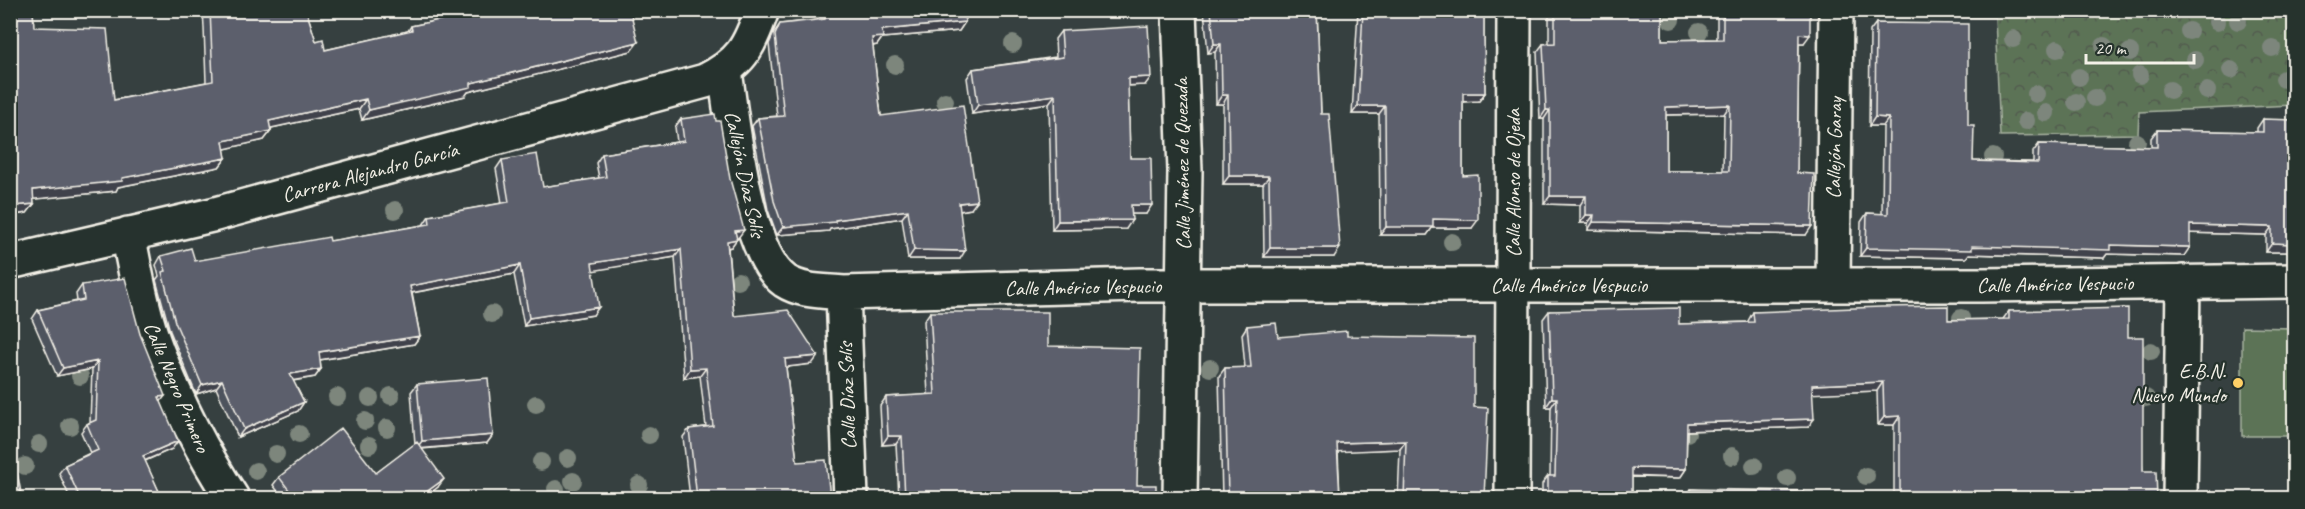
<svg xmlns="http://www.w3.org/2000/svg" width="2305" height="509" viewBox="0 0 2305 509" font-family="Caveat,sans-serif">
<defs>
<pattern id="forest-crowns" width="20" height="18" patternUnits="userSpaceOnUse" patternTransform="scale(1.5)"><rect width="20" height="18" fill="#5c7357"/><path d="M2 6a3 3 0 1 1 6 0M12 15a3 3 0 1 1 6 0" fill="none" stroke="#525b4e"/></pattern>
</defs>
<rect width="100%" height="100%" fill="#364040"/>
<filter id="ink" filterUnits="userSpaceOnUse"><feTurbulence type="fractalNoise" baseFrequency=".0167" numOctaves="2"/><feDisplacementMap in="SourceGraphic" scale="12" xChannelSelector="R" yChannelSelector="G"/><feConvolveMatrix kernelMatrix="1 2 1 2 8 2 1 2 1" color-interpolation-filters="sRGB"/></filter>
<g filter="url(#ink)">
<!-- green -->
<path fill="#5c7357" stroke="#a8b2a0" stroke-width="1.5" d="M2242,327L2294,328V436H2242Z"/>
<!-- forest -->
<path fill="url(#forest-crowns)" stroke="#a8b2a0" stroke-width="1.5" d="M1836,10L2294,11V105L2139,112L2138,134L2000,136L1995,17L1836,18Z"/>
<g fill="none" stroke-linecap="round" stroke-linejoin="round">
<!-- minor casing -->
<g stroke="#f4f1e8" stroke-width="38">
<path id="minor" d="M1179,10L1185,171L1180,498
M725,71C732,119 745,253 785,281C802,292 824,291 843,293L1140,285H1981L2294,281
M128,234C136,273 142,313 157,351C177,402 202,452 232,498
M10,262L212,215L705,81C741,63 749,48 762,10
M1833,285L1836,10
M843,293L851,498
M1512,498L1514,10
M2180,498L2183,282"/>
</g>
<!-- minor -->
<use href="#minor" stroke="#26332d" stroke-width="33"/>
</g>
<!-- trees -->
<g fill="#7d867c">
<circle cx="1671" cy="20" r="9"/>
<circle cx="2238" cy="21" r="9"/>
<circle cx="2217" cy="22" r="9"/>
<circle cx="2189" cy="31" r="9"/>
<circle cx="1699" cy="32" r="9"/>
<circle cx="2013" cy="39" r="9"/>
<circle cx="1013" cy="44" r="9"/>
<circle cx="2104" cy="46" r="9"/>
<circle cx="2272" cy="48" r="9"/>
<circle cx="2057" cy="49" r="9"/>
<circle cx="2130" cy="52" r="9"/>
<circle cx="2195" cy="60" r="9"/>
<circle cx="895" cy="65" r="9"/>
<circle cx="2231" cy="70" r="9"/>
<circle cx="2140" cy="75" r="9"/>
<circle cx="2079" cy="77" r="9"/>
<circle cx="2284" cy="79" r="9"/>
<circle cx="2170" cy="90" r="9"/>
<circle cx="2207" cy="91" r="9"/>
<circle cx="2036" cy="94" r="9"/>
<circle cx="2095" cy="98" r="9"/>
<circle cx="945" cy="101" r="9"/>
<circle cx="2076" cy="102" r="9"/>
<circle cx="2046" cy="113" r="9"/>
<circle cx="2026" cy="121" r="9"/>
<circle cx="2137" cy="142" r="9"/>
<circle cx="1993" cy="157" r="9"/>
<circle cx="395" cy="210" r="9"/>
<circle cx="1452" cy="242" r="9"/>
<circle cx="738" cy="281" r="9"/>
<circle cx="492" cy="314" r="9"/>
<circle cx="1961" cy="318" r="9"/>
<circle cx="2151" cy="351" r="9"/>
<circle cx="1210" cy="368" r="9"/>
<circle cx="80" cy="376" r="9"/>
<circle cx="391" cy="396" r="9"/>
<circle cx="337" cy="397" r="9"/>
<circle cx="370" cy="398" r="9"/>
<circle cx="2146" cy="398" r="9"/>
<circle cx="536" cy="404" r="9"/>
<circle cx="365" cy="421" r="9"/>
<circle cx="70" cy="426" r="9"/>
<circle cx="387" cy="428" r="9"/>
<circle cx="1687" cy="433" r="9"/>
<circle cx="299" cy="434" r="9"/>
<circle cx="649" cy="435" r="9"/>
<circle cx="39" cy="444" r="9"/>
<circle cx="369" cy="445" r="9"/>
<circle cx="276" cy="454" r="9"/>
<circle cx="1732" cy="456" r="9"/>
<circle cx="568" cy="458" r="9"/>
<circle cx="541" cy="462" r="9"/>
<circle cx="25" cy="466" r="9"/>
<circle cx="1754" cy="466" r="9"/>
<circle cx="256" cy="471" r="9"/>
<circle cx="1866" cy="476" r="9"/>
<circle cx="1787" cy="478" r="9"/>
<circle cx="573" cy="481" r="9"/>
<circle cx="639" cy="485" r="9"/>
<circle cx="556" cy="489" r="9"/>
</g>
<!-- wall -->
<path fill="#4e525d" stroke="#f4f1e8" stroke-width="1.5" fill-rule="evenodd" d="M203,10H306L316,41L325,50L408,31L411,26L485,10H630L631,51L468,92L465,96L362,120L359,109L271,128V131L264,140L224,149L226,158L219,167L118,187L116,191L33,199L34,204L27,213L14,215L34,27L114,100L206,82L204,28Z
M817,10H964L965,22L959,31L882,38L877,45L873,46L881,116L971,209L960,211V259H908L902,218L830,229L829,231L777,235L768,210L752,126L758,118L777,116L769,44L774,33L780,24L818,20Z
M1204,10H1317L1321,114L1334,257H1264L1263,184H1223V104H1216L1215,52L1208,53Z
M1358,10H1484V36L1485,93L1479,101L1463,102V176L1472,228H1432L1427,235H1380L1379,114H1352Z
M1549,10H1662V40L1717,39V10H1810L1804,43H1799L1797,173L1806,235L1588,230V223H1580V205L1544,204V119H1540L1537,52L1543,44L1549,43ZM1724,114L1723,171H1666V115Z
M1876,23L1968,125L1973,161L2033,162V152L2039,144L2151,147V138L2157,130L2257,132V128L2263,119L2295,252H2266V235L2190,233L2184,256L2107,254L2104,258L1969,254L1966,258L1860,256L1861,222L1867,213L1882,214L1883,126H1869L1870,31Z
M1061,31L1145,85L1128,86L1130,158L1146,214H1131L1126,229L1052,230L1049,103L972,114L967,78L973,69L1056,57L1055,39Z
M681,119L738,238H737L731,247L728,248L734,316L812,364L786,367L797,462L830,498H690L683,437L689,429L706,427L700,376L684,378L675,257L593,270V315L524,326L514,274L412,293L420,336L414,344L320,360L321,369L315,377L293,381L304,402L298,411L238,437L216,388L196,394L170,331L156,280L159,276L156,265L161,256L195,261L330,241L423,225L429,216L502,203L496,169L502,160L543,187L599,178L596,163L602,154L677,142L675,127Z
M82,285L140,334L161,402L172,449L145,461L162,498H70L59,473L65,465L90,453L81,432L87,424L90,422L92,369L57,376L32,319L38,310L77,301L76,294Z
M1549,311L1679,324L1748,322V321L1753,312L1948,320L2003,319L2009,311L2128,337L2143,471L1894,494V425H1878L1877,391L1812,393L1808,427L1687,431L1686,469L1680,478L1632,477V498H1542V484L1548,476H1550L1551,407H1546L1543,319Z
M930,312L1048,346L1137,485L1156,498H899L896,444L882,445L880,406L886,397L928,395L924,321Z
M1247,326L1278,337L1347,336L1474,407L1484,498H1398L1400,449L1338,451L1340,498H1222L1219,376L1225,368H1245L1242,334Z
M417,384L493,435L487,443L422,449L438,487L424,498H283L273,485L279,477L376,473L415,444L411,392Z
M1691,489L1803,498H1685Z"/>
<!-- shaded-wall -->
<path fill="#40424c" stroke="#f4f1e8" stroke-width="1.5" d="M965,22L959,31L882,38L877,45L866,47L872,38L882,30Z
M1799,34L1810,35L1804,43H1793Z
M638,42L631,51L468,92L465,96L362,120L369,110L471,83Z
M1214,44H1221L1215,52L1208,53Z
M1151,77L1145,85L1122,86L1128,78Z
M1463,93H1485L1479,101L1457,102Z
M1055,95L1049,103L972,114L978,105Z
M1222,95H1228L1223,104H1216Z
M366,99L359,109L262,130L269,121Z
M1730,105L1724,114L1660,115L1666,107Z
M1358,106H1385L1379,114H1352Z
M1546,110H1550L1544,119H1540Z
M1875,117L1889,118L1883,126H1869Z
M271,131L264,140L216,151L223,141Z
M226,158L219,167L118,187L116,191L26,200L33,190L122,178Z
M1229,176H1269L1263,184H1223Z
M1550,196H1586L1580,205L1544,204Z
M977,201L971,209L953,212L959,203Z
M34,204L27,213L14,215L10,220V210L14,206Z
M1131,205H1152L1146,214H1125Z
M908,210L902,218L830,229L829,231L777,235L783,227Z
M1586,215H1594L1588,223H1580Z
M1433,219L1478,220L1472,228H1432L1427,235H1380L1386,227Z
M1132,220L1126,229L1052,230L1058,221Z
M1593,222L1812,226L1806,235L1588,230Z
M2190,225L2272,227L2266,235L2184,233Z
M744,230L738,238L729,239L735,231Z
M737,239L731,247L721,249L727,241Z
M2272,243L2295,244V252H2266Z
M2110,245L2190,247L2184,256L2107,254L2104,258L1969,254L1966,258L1860,256L1866,248Z
M1270,248H1340L1334,257H1264Z
M681,249L675,257L586,272L592,263Z
M914,250L965,251L960,259H908Z
M520,265L514,274L405,294L410,286Z
M599,307L593,315L524,326L529,318Z
M420,336L414,344L313,361L319,352Z
M818,356L812,364L779,368L785,359Z
M98,361L92,369L57,376L63,368Z
M706,368L700,376L684,378L690,369Z
M321,369L315,377L284,382L290,374Z
M222,380L216,388L196,394L202,385Z
M1883,382L1877,391L1806,394L1812,385Z
M165,396L159,404V397Z
M1552,398H1557L1551,407H1546Z
M304,402L298,411L238,437L244,429Z
M1900,416L1894,425H1878L1884,417Z
M1814,419L1808,427L1681,431L1687,423Z
M493,435L487,443L416,449L422,441Z
M888,436H902L896,444L882,445Z
M178,441L172,449L137,464L143,456Z
M1406,441L1400,449L1332,452L1337,443Z
M1632,468L1686,469L1680,478L1626,476Z
M444,479L438,487L424,498H418Z"/>
<!-- building -->
<path fill="#5b5f6c" stroke="#f4f1e8" stroke-width="1.5" fill-rule="evenodd" d="M10,10H33L34,27L107,29L114,100L213,81L210,10H306L316,41L323,39L325,50L412,30L411,26L487,10H630L638,42L471,83V87L369,110L366,99L269,121L271,131L223,141L226,158L122,178V181L33,190L34,204L14,206L15,213L10,214Z
M824,10H964L965,22L882,30L883,37L872,38L881,116L963,105L977,201L959,203L965,251L914,250L908,210L835,220V222L783,227L774,201L758,118L784,116L775,35L780,24L825,19Z
M1211,10H1317L1321,114H1329L1340,248H1270L1269,176H1229L1228,95H1222L1221,44H1214Z
M1363,10H1484V36L1485,93H1463V176L1478,175V220L1433,219V227H1386L1385,106H1358Z
M1555,10H1662V40L1723,39V10H1810V35L1799,34L1797,173L1814,174L1812,226L1593,222L1594,215H1586V196H1550V110H1546L1543,44L1555,43ZM1730,105L1729,171H1666V107Z
M1876,23L1968,24V125H1974L1973,161L2038,163L2039,144L2157,147V130L2263,132V119L2295,120V244L2272,243V227L2190,225V247L2110,245V250L1972,246V250L1866,248L1867,213L1888,214L1889,118L1875,117Z
M1148,26L1151,77L1128,78L1130,158H1151L1152,205H1131L1132,220L1058,221L1055,95L978,105L973,69L1063,57L1061,31Z
M715,114L716,121H720L730,179L744,230L735,231L737,239L727,241L734,316L788,310L818,356L785,359L797,462L826,460L830,498H697L689,429L713,426L706,368L690,369L681,249L592,263L599,307L529,318L520,265L410,286L420,336L319,352L321,369L290,374L304,402L244,429L222,380L202,385L175,322L162,272L166,271L161,256L191,248L195,261L329,237L330,241L430,224L429,216L509,202L502,160L537,154L543,187L606,177L602,154L684,141L681,119Z
M125,278L140,334L165,396L159,397L178,441L143,456L162,498H80L65,465L98,450L87,424L96,420L98,361L63,368L38,310L84,300L82,285Z
M1948,306V320L2009,319V311L2128,308V337H2143V471H2156L2157,498H1836L1900,493V416L1884,417L1883,382L1812,385L1814,419L1687,423L1686,469L1632,468V498H1548V476H1555L1557,398H1552L1549,311L1679,308V324L1754,322L1753,312L1881,307Z
M930,312H1048V346L1140,348L1137,485H1156V498H905L902,436H888L886,397L935,394Z
M1276,323L1278,337L1347,331V336L1474,338V407L1488,408L1484,498H1404L1406,441L1337,443L1340,498H1228L1225,368L1251,367L1247,326Z
M488,378L493,435L422,441L417,384Z
M341,428L376,473L417,442L444,479L418,498H295L279,477Z
M10,435L22,498H10Z
M1691,489L1803,491V498H1692Z"/>
</g>
<!-- markers -->
<circle fill="#ffd166" stroke="#26332d" stroke-width="2" cx="2238" cy="383" r="6"/>
<g text-anchor="middle" stroke-width="4.5" stroke-linejoin="round" paint-order="stroke">
<!-- street labels -->
<g font-size="21" fill="#f4f1e8" stroke="#26332d">
<text transform="translate(1834 148) rotate(-89)" y="7">Callejón Garay</text>
<text transform="translate(1182 164) rotate(-91)" y="7">Calle Jiménez de Quezada</text>
<text transform="translate(370 172) rotate(-15)" y="7">Carrera Alejandro García</text>
<text transform="translate(745 174) rotate(78)" y="7">Callejón Díaz Solís</text>
<text transform="translate(1513 183) rotate(-90)" y="7">Calle Alonso de Ojeda</text>
<text transform="translate(2055 284) rotate(-1)" y="7">Calle Américo Vespucio</text>
<text x="1569" y="292">Calle Américo Vespucio</text>
<text transform="translate(1083 287) rotate(-1)" y="7">Calle Américo Vespucio</text>
<text transform="translate(177 387) rotate(67)" y="7">Calle Negro Primero</text>
<text transform="translate(847 396) rotate(-92)" y="7">Calle Díaz Solís</text>
</g>
<!-- poi labels -->
<g font-size="21" fill="#f4f1e8" stroke="#26332d" text-anchor="end">
<text x="2226" y="378">E.B.N.<tspan x="2226" dy="24">Nuevo Mundo</tspan></text>
</g>
</g>
<!-- margin -->
<rect width="2305" height="509" fill="none" stroke="#26332d" stroke-width="36"/>
<rect x="18" y="18" width="2269" height="473" fill="none" stroke="#f4f1e8" stroke-width="2" filter="url(#ink)"/>
<!-- scale -->
<path d="M2086 54v9h108v-9" fill="none" stroke="#f4f1e8" stroke-width="3"/>
<text x="2095" y="54" font-size="18" fill="#f4f1e8" stroke="#26332d" stroke-width="4.5" paint-order="stroke">20 m</text>
</svg>
